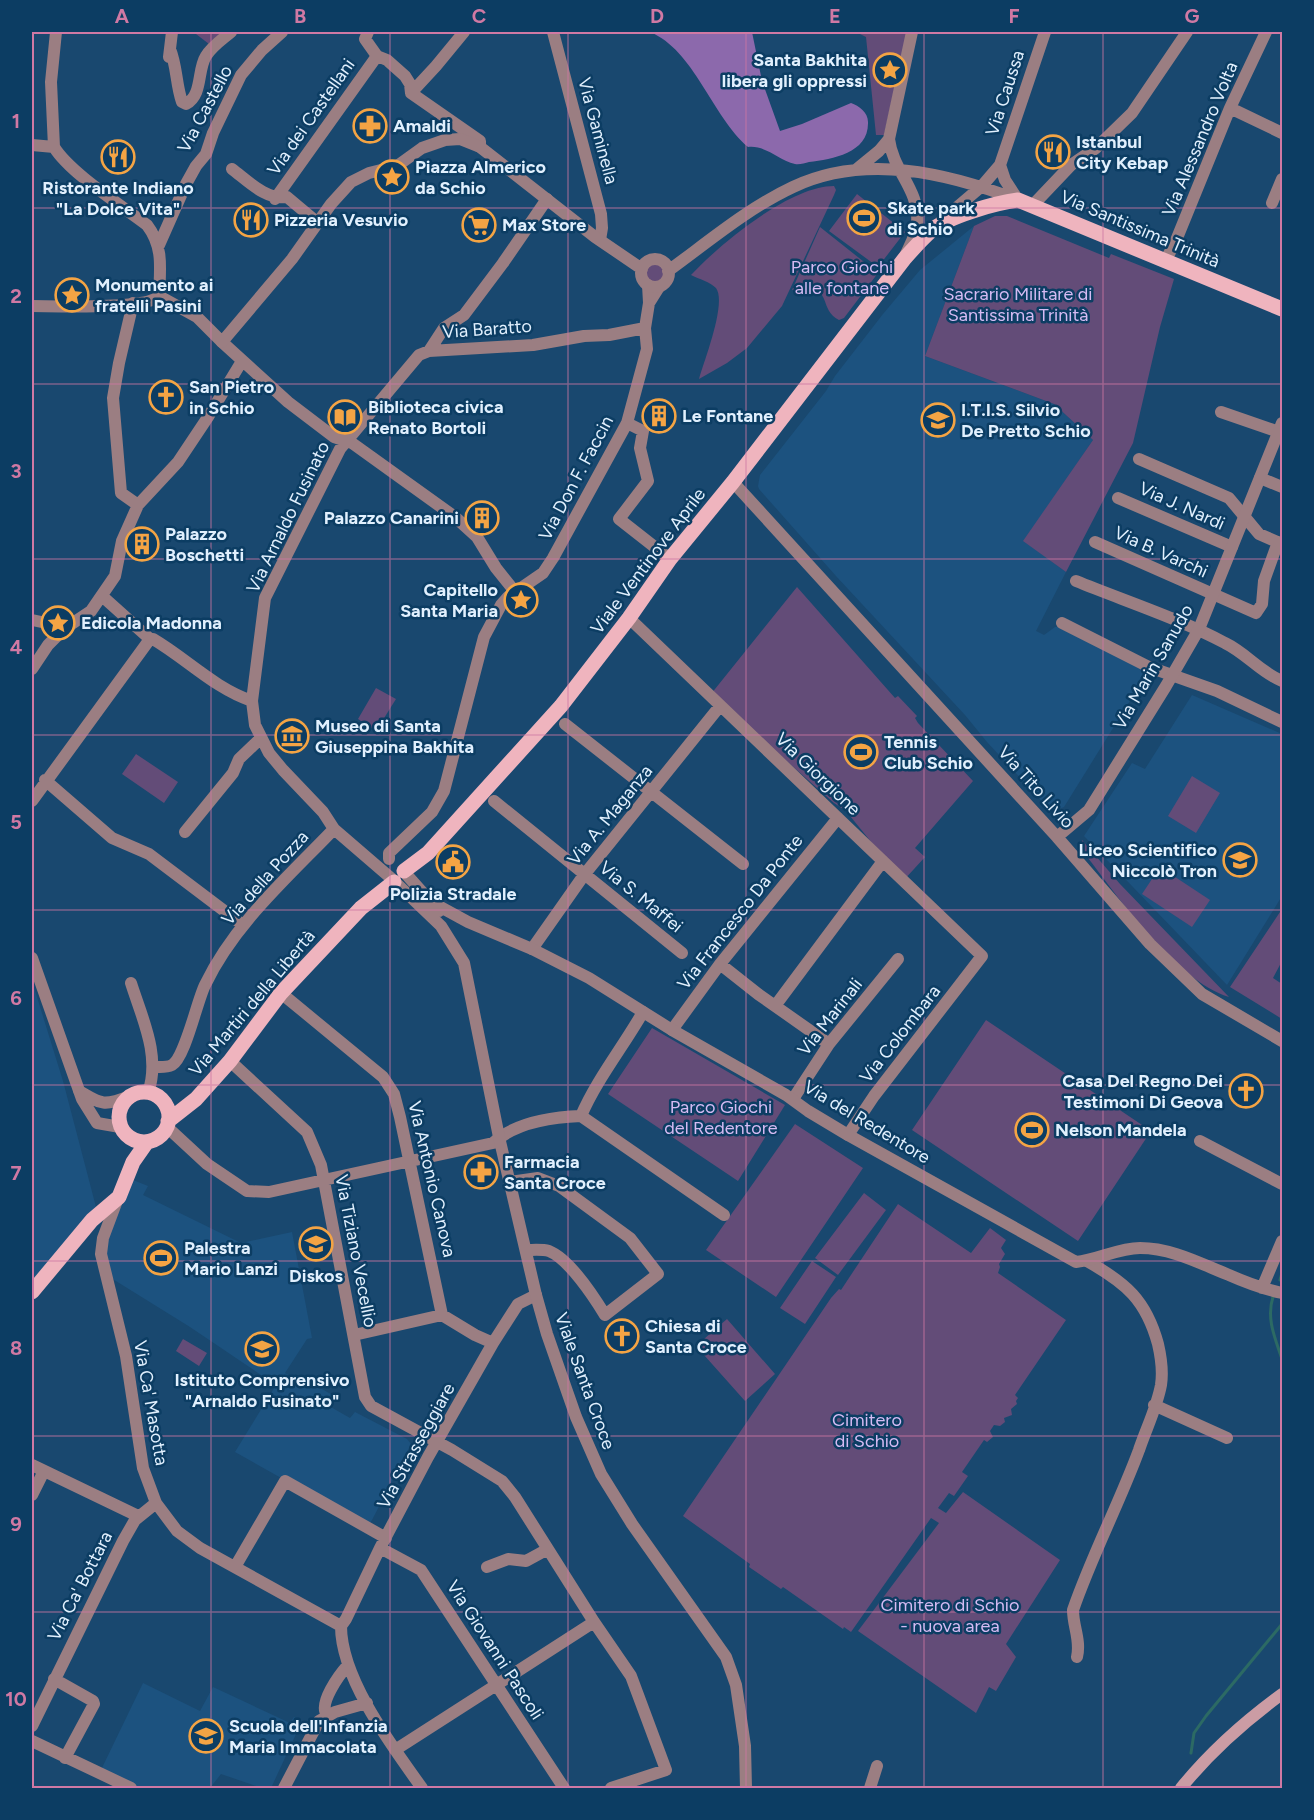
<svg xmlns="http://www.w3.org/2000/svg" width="1314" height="1820" viewBox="0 0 1314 1820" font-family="Figtree,sans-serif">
<rect width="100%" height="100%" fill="#19486f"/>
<!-- built -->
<path fill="#1c527f" d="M974,226L925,356L1054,404L1093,440L1024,541L1066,572L1036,631L1044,635L1055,627H1061L1158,671L1146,675L1064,807L1054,811L1049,809L987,742L965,715L836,576L759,489L758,486L760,475L826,391L835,376L883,314L920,270Z
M1192,695L1282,734V896L1227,985L1084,836L1132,763L1145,769Z
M32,981L63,1081L96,1207L32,1283Z
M133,1180L148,1186L143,1195L241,1243L292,1232L312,1338L307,1339L285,1373L295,1379L298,1375L334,1396L329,1406L350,1418L355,1412L407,1439L411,1444L372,1520L369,1524L365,1525L235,1452L276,1385L190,1327L103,1273L99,1238Z
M143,1683L200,1711L213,1687L290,1723L294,1717L303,1722L298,1733L297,1732L271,1788H262L221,1774L210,1788H136L100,1772Z"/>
<!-- green -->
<path fill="#634c78" d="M197,32H236L209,44L196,34Z
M856,32H907L884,135H876L866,37Z
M834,186L836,190L834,195L782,306L747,348L727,363L699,379C704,361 727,303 716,288C710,282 699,279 691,275C721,243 790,186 834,186Z
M857,194L905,232L878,267L829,231Z
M995,216H1007L1109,258L1111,254L1174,279L1160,327L1133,443L1066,572L1023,541L1093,440L1054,404L925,356L974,226Z
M820,227L878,273L844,318L839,320C816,308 836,282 792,290Z
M646 273a9 9 0 1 1 18 0a9 9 0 1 1-18 0Z
M797,587L895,698L898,696L917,716L915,718L918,723L973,781L915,848L925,857L903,881L846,811L834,803L711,694Z
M376,688L396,699L376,731L358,719Z
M136,754L178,782L164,803L122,774Z
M1192,776L1220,793L1196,833L1168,816Z
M1082,840L1120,884L1229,997C1174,979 1123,903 1088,858L1082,848Z
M1160,867L1210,900L1192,927L1142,894Z
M1282,909V961L1273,978L1282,984V1019L1230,987Z
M986,1020L1151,1131L1078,1241L912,1130Z
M652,1028L785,1105L738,1181L608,1094Z
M795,1124L863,1168L776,1297L706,1250Z
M864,1193L886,1210L838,1275L815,1258Z
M898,1204L971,1253L990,1228L1006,1240L1001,1248L1005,1254L999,1264L1000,1267L998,1273L1066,1320L1015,1395L1018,1398L1016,1401L1017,1404L1011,1409L1012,1415L1004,1418L1005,1422L1000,1426L994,1425L990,1431L993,1437L987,1442L984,1440L962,1472L968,1476L954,1496L949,1493L938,1508L946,1513L963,1492L1060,1560L1006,1644L1016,1657L996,1691L989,1687L976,1713L858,1631L939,1523L931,1518L851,1632L844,1627L843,1629L783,1587L781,1589L749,1567L750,1564L683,1516L831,1298L839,1289L841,1290Z
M812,1261L836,1277L805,1324L780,1308Z
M727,1319L775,1374L745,1401L696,1346Z
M183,1339L207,1353L199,1366L176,1351Z"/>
<!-- forest -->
<path fill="#8c69ac" d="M650,32H752L762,81L780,131L802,124L851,103C859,106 868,112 868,122C869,153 833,159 809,162C805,163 799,165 795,164C778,160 766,145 748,147C712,116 694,50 650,32Z"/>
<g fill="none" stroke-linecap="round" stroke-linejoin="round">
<!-- stream -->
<path stroke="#2c6a64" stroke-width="3" d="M1280,1280L1282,1273
M1273,1297C1266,1318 1275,1338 1282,1359
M1191,1753L1194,1733L1206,1716L1282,1624"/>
<!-- minor -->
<path stroke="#9b7e82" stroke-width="12" d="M368,32L365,39L377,56L387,60L405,76L410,84L411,93
M553,32L601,214L602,228L600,240
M170,49C177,66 176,85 182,102L186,104C203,95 197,70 206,56C212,46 223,39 231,32
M169,57L172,32
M411,93L480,141V147
M411,93L436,66L464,32
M1230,108L1282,133
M32,145L54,147
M54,147C70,173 121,205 147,225C164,247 160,269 159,296
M54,147L51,82L56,32
M232,169C249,182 266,200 287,197L318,223
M275,199L377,56
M1272,203L1282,179
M159,245L186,184L196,166L206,154L213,133L241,75L262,50L282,32
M1165,261L1175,243L1230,108L1266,32
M649,303L659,287
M222,342L288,402L334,437L352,443L455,517L477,537L496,568L516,593
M429,351L444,328L464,315L503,263L547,199
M1221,412L1282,433
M627,423L643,431L640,448L648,481L619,519L670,559
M1139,459L1229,498L1259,534L1282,544
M1260,478L1282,487
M1118,498L1232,547
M138,505L178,462L208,417L242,361
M1095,542L1256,613L1262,604L1264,581L1278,542
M1076,581C1125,601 1178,618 1225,643C1246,653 1260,672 1282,681
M102,596L150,639H153C187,659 214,688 252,701
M629,618L982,956L874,1096L848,1135
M32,620L51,624L64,629
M1062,623L1149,667L1217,691L1282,722
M32,669L48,645L64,629L91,611L115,576L122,541L138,505L121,493L113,398L119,363L133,303
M565,724L743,864
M45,780L112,838L149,854L243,925
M32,801L150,639
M494,801L682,953
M185,832L233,773L239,759L261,738
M389,859V853L432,812L444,791L484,637L501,605L508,597L543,573L553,558L627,423L647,349L645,328L649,303L648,285
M392,879L334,829L323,812L283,770L269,753L255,725L252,701L265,598L340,449L419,355L429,351L533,345L584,336L609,335L645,328
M532,949L584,875L720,706
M720,964L758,994L829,1044
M131,983C142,1018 161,1056 148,1093
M281,993L383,1077L394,1094L400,1117L442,1315
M775,1006L883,861
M672,1030L720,964L838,818
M230,1061L307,1132L321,1165L365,1397L371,1406L452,1450L502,1481L515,1497L594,1622L631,1676L666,1770L611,1788
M154,1067C160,1067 166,1068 172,1065C185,1058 197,1001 205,985C234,924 288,877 334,829
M793,1099L829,1044L898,959
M581,1116L724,1215
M581,1116C597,1079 623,1047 643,1012
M167,1127L207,1164L247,1191L269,1192L493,1143C515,1123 552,1117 581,1116
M1200,1141L1282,1184
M510,1182L538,1178L559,1186L630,1238L658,1274L605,1315C594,1297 569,1259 549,1251C542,1249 533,1250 526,1250
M118,1198L103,1238L101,1254L126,1356L143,1468L156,1503L177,1531L200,1548L341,1626
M354,1335L442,1315L475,1335L493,1343
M1154,1405L1227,1438
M32,1465L138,1516
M32,1495L44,1471
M380,1548L421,1570L564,1788
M235,1567L285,1481L386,1538
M487,1567L508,1559L526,1561L548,1549
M341,1626L346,1619L380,1548L428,1457L493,1343L518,1304L536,1295
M341,1626C341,1679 392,1746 422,1788
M1077,1657C1081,1640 1073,1627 1073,1610C1092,1555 1119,1504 1139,1450C1146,1429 1157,1407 1161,1385C1163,1372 1161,1357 1158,1344C1146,1300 1126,1283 1087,1261
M54,1679L93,1701L94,1704L65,1758
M327,1715C318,1704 339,1675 348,1665
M32,1726L123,1541L135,1520L156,1503
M32,1741L131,1788
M395,1750L594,1622
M284,1788L319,1721L335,1712L367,1703
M870,1788L877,1766"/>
<!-- tertiary -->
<path stroke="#9b7e82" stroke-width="12" d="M1000,165L1005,180L1018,200
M857,169L879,151L889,139
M1033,205L1071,165L1096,148L1132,113L1187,32
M942,220L982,186L1000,165L1045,32
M906,254C910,245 917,233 917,223C920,189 893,172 889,139L912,32
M641 273a14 14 0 1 1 28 0a14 14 0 1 1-28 0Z
M668,271C708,242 748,208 793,187C865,153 948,173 1018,200
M32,306C54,306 147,310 159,296L197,317L222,342L292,259L331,204L351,182L369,173L397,166L422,148L445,140L460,139L480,147L595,237L642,269
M733,482L1057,837L1150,944L1202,994L1282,1041
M1057,837L1089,810L1166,686L1199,629L1282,423
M406,874L439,911
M396,883L441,926L464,963L499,1137L536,1295L547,1334L576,1417L601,1474L632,1524L726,1657L736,1685L745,1746L746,1788
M435,904L468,922L532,949L589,978L672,1030L786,1095L808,1111L848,1135L1076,1262C1098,1260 1118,1248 1140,1248C1172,1248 1201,1264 1229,1275C1247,1283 1264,1289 1282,1293
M32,958L82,1099L97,1123L120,1127
M79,1091C102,1105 104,1106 130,1096
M1262,1288L1282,1241"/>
<!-- secondary -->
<path stroke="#cb9ca4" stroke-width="12" d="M1181,1788C1210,1752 1245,1721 1282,1694"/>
<!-- primary -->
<path stroke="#efb4be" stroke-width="15" d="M404,871L428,853L561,706L629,618L670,559L733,482L905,258C913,249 922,239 931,231C948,216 996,203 1018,200L1282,309
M119 1117a25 25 0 1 1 50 0a25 25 0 1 1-50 0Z
M168,1121L196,1099L230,1061L281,993L361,908L394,882
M32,1292L92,1220L119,1197L133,1162L147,1142"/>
</g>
<!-- grid -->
<path fill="none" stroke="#d079a4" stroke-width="1.5" stroke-opacity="0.55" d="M211,32V1788M390,32V1788M568,32V1788M746,32V1788M924,32V1788M1103,32V1788M32,208H1282M32,384H1282M32,559H1282M32,735H1282M32,910H1282M32,1085H1282M32,1261H1282M32,1436H1282M32,1612H1282"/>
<!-- icons -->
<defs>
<g id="sight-ring" transform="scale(1.725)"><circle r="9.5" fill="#0c3d63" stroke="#f4a444" stroke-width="1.5"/><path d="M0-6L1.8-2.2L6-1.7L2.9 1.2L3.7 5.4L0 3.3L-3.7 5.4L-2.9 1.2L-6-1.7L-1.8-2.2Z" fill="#f4a444"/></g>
<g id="pharmacy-ring" transform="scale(1.725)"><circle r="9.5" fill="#0c3d63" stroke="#f4a444" stroke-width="1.5"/><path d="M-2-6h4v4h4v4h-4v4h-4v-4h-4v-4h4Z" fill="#f4a444"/></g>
<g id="restaurant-ring" transform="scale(1.725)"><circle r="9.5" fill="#0c3d63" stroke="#f4a444" stroke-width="1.5"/><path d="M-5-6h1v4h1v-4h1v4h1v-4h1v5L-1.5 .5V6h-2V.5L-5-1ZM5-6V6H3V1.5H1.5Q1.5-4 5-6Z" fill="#f4a444"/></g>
<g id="stadium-ring" transform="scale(1.725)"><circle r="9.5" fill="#0c3d63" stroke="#f4a444" stroke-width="1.5"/><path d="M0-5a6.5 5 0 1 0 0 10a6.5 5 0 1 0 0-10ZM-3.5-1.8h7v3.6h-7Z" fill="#f4a444"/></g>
<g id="supermarket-ring" transform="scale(1.725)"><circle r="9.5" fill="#0c3d63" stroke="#f4a444" stroke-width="1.5"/><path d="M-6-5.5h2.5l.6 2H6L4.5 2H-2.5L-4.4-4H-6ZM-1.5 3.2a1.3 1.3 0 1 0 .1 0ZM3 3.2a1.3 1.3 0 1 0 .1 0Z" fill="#f4a444"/></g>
<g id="church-ring" transform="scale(1.725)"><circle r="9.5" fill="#0c3d63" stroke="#f4a444" stroke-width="1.5"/><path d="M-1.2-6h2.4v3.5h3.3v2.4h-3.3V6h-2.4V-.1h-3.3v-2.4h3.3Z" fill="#f4a444"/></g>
<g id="building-ring" transform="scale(1.725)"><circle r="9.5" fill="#0c3d63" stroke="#f4a444" stroke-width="1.5"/><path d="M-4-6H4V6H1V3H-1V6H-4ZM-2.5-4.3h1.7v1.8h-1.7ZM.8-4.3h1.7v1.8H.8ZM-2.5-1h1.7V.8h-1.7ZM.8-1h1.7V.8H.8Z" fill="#f4a444"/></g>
<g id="library-ring" transform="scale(1.725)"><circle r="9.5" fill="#0c3d63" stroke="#f4a444" stroke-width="1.5"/><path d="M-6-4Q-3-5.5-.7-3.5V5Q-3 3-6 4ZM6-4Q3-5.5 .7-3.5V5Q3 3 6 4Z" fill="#f4a444"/></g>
<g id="school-ring" transform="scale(1.725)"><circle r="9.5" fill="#0c3d63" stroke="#f4a444" stroke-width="1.5"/><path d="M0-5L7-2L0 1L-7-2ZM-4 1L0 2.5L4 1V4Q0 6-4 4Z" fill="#f4a444"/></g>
<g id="museum-ring" transform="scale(1.725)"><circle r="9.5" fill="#0c3d63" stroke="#f4a444" stroke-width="1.5"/><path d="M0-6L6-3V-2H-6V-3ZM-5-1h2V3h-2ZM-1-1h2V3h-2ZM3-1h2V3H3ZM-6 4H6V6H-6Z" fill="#f4a444"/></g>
<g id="civic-ring" transform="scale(1.725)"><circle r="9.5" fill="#0c3d63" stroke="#f4a444" stroke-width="1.5"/><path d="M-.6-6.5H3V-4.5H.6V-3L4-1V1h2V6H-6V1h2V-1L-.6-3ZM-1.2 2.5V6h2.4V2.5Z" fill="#f4a444"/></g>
</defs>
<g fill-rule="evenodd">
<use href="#sight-ring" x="890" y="70"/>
<use href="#pharmacy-ring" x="370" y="126"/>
<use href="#restaurant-ring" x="1053" y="152"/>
<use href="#restaurant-ring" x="118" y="157"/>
<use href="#sight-ring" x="392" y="177"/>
<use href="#stadium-ring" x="864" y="218"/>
<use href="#restaurant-ring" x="251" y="220"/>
<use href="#supermarket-ring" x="479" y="225"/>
<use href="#sight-ring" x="72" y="295"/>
<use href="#church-ring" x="166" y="397"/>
<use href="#building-ring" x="659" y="416"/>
<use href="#library-ring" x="345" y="417"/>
<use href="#school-ring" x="938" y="420"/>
<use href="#building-ring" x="482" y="518"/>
<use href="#building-ring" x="142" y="544"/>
<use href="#sight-ring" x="521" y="600"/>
<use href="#sight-ring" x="58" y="623"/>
<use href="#museum-ring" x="292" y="736"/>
<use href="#stadium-ring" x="861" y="752"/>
<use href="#school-ring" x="1240" y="860"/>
<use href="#civic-ring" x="453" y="862"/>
<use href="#church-ring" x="1246" y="1091"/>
<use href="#stadium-ring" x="1032" y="1130"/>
<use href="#pharmacy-ring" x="481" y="1172"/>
<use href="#school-ring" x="316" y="1244"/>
<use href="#stadium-ring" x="161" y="1258"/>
<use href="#church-ring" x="622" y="1336"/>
<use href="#school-ring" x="262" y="1349"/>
<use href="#school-ring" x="206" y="1736"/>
</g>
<g text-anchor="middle" stroke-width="5" stroke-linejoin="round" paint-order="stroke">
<!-- poi labels -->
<g font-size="18" font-weight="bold" fill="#e1f0fe" stroke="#0c3d63" text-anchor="start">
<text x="867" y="66" text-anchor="end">Santa Bakhita<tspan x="867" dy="21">libera gli oppressi</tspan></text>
<text x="393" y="132">Amaldi</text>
<text x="1076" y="148">Istanbul<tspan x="1076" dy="21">City Kebap</tspan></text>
<text x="415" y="173">Piazza Almerico<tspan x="415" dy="21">da Schio</tspan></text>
<text x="118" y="194" text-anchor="middle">Ristorante Indiano<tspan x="118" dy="21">"La Dolce Vita"</tspan></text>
<text x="887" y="214">Skate park<tspan x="887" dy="21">di Schio</tspan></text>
<text x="274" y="226">Pizzeria Vesuvio</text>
<text x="502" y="231">Max Store</text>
<text x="95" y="291">Monumento ai<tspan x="95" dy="21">fratelli Pasini</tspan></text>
<text x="189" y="393">San Pietro<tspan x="189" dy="21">in Schio</tspan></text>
<text x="368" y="413">Biblioteca civica<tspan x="368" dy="21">Renato Bortoli</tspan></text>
<text x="961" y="416">I.T.I.S. Silvio<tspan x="961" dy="21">De Pretto Schio</tspan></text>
<text x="682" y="422">Le Fontane</text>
<text x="459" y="524" text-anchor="end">Palazzo Canarini</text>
<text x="165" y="540">Palazzo<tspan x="165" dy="21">Boschetti</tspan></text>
<text x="498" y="596" text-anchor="end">Capitello<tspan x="498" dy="21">Santa Maria</tspan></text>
<text x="81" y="629">Edicola Madonna</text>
<text x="315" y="732">Museo di Santa<tspan x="315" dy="21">Giuseppina Bakhita</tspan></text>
<text x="884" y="748">Tennis<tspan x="884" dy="21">Club Schio</tspan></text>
<text x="1217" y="856" text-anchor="end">Liceo Scientifico<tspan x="1217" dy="21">Niccolò Tron</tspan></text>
<text x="453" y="900" text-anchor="middle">Polizia Stradale</text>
<text x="1223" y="1087" text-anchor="end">Casa Del Regno Dei<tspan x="1223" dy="21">Testimoni Di Geova</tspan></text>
<text x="1055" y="1136">Nelson Mandela</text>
<text x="504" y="1168">Farmacia<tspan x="504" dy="21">Santa Croce</tspan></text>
<text x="184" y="1254">Palestra<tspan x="184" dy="21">Mario Lanzi</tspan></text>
<text x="316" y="1282" text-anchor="middle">Diskos</text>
<text x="645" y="1332">Chiesa di<tspan x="645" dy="21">Santa Croce</tspan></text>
<text x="262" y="1386" text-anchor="middle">Istituto Comprensivo<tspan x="262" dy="21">"Arnaldo Fusinato"</tspan></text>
<text x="229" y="1732">Scuola dell'Infanzia<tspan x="229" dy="21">Maria Immacolata</tspan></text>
</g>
<!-- street labels -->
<g font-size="18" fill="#e1f0fe" stroke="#0c3d63">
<text transform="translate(1005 93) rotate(-72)" y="6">Via Caussa</text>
<text transform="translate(205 109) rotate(-62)" y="6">Via Castello</text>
<text transform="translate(311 117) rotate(-55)" y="6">Via dei Castellani</text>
<text transform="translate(598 131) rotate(75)" y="6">Via Gaminella</text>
<text transform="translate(1200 139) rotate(-67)" y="6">Via Alessandro Volta</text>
<text transform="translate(1140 229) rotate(23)" y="6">Via Santissima Trinità</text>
<text transform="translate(487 329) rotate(-4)" y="6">Via Baratto</text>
<text transform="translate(576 478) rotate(-62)" y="6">Via Don F. Faccin</text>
<text transform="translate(1182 506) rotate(24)" y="6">Via J. Nardi</text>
<text transform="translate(288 517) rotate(-64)" y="6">Via Arnaldo Fusinato</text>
<text transform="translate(1161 552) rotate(24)" y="6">Via B. Varchi</text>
<text transform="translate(648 561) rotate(-53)" y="6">Viale Ventinove Aprile</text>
<text transform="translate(1153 667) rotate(-60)" y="6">Via Marin Sanudo</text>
<text transform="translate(818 774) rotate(44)" y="6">Via Giorgione</text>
<text transform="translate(1036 787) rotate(48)" y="6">Via Tito Livio</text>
<text transform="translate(610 815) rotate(-51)" y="6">Via A. Maganza</text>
<text transform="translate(265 878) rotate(-48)" y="6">Via della Pozza</text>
<text transform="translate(641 897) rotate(39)" y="6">Via S. Maffei</text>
<text transform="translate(740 912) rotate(-52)" y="6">Via Francesco Da Ponte</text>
<text transform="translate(252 1003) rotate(-50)" y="6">Via Martiri della Libertà</text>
<text transform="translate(830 1017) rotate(-52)" y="6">Via Marinali</text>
<text transform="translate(900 1034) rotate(-52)" y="6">Via Colombara</text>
<text transform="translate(867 1122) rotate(31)" y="6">Via del Redentore</text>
<text transform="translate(432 1179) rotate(77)" y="6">Via Antonio Canova</text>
<text transform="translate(356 1251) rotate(79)" y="6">Via Tiziano Vecellio</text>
<text transform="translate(585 1381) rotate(70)" y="6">Viale Santa Croce</text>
<text transform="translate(151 1403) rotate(80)" y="6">Via Ca' Masotta</text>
<text transform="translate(416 1446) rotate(-61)" y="6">Via Strasseggiare</text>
<text transform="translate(80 1586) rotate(-63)" y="6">Via Ca' Bottara</text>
<text transform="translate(495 1650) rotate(57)" y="6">Via Giovanni Pascoli</text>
</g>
<!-- park labels -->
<g font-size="18" fill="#d6bbf3" stroke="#0c3d63">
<text x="842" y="273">Parco Giochi<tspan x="842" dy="21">alle fontane</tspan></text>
<text x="1018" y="300">Sacrario Militare di<tspan x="1018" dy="21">Santissima Trinità</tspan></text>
<text x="721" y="1113">Parco Giochi<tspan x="721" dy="21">del Redentore</tspan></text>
<text x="867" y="1426">Cimitero<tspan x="867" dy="21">di Schio</tspan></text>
<text x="950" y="1611">Cimitero di Schio<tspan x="950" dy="21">- nuova area</tspan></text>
</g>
</g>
<!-- border -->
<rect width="1314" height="1820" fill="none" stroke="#0c3d63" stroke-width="66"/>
<rect x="33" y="33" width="1248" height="1754" fill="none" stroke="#d079a4" stroke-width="2"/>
<g font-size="20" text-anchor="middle" font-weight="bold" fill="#d079a4">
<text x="122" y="23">A</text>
<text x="300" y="23">B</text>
<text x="479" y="23">C</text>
<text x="657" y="23">D</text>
<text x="835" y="23">E</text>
<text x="1014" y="23">F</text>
<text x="1192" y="23">G</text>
<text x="16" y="128">1</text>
<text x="16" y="303">2</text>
<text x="16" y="478">3</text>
<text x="16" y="654">4</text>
<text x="16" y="829">5</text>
<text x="16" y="1005">6</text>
<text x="16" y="1180">7</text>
<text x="16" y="1355">8</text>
<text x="16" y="1531">9</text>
<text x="16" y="1706">10</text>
</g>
</svg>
